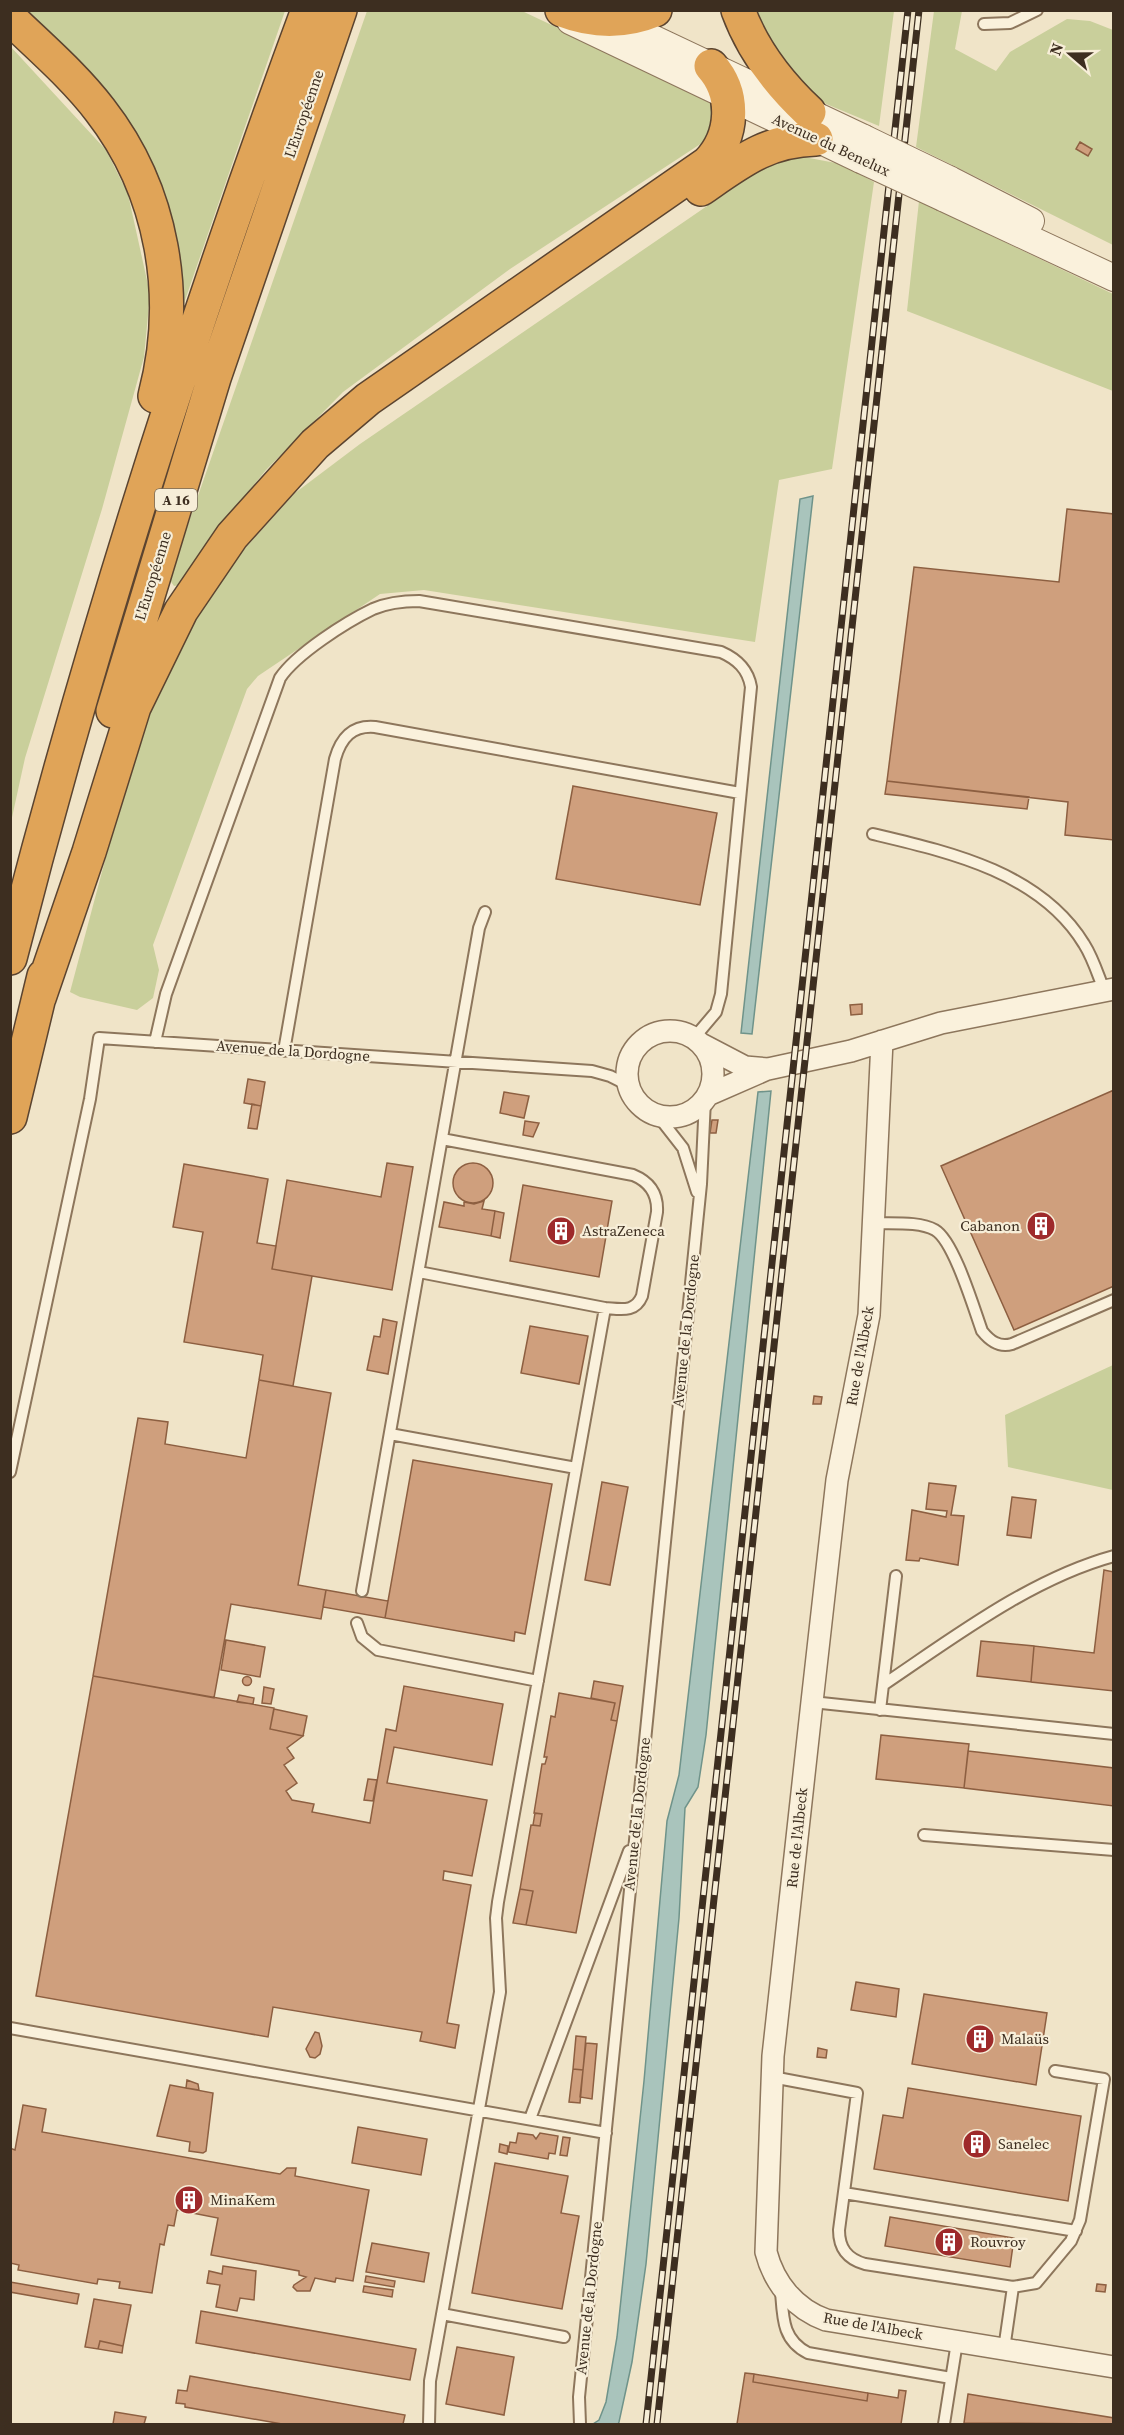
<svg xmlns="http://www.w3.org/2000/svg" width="1124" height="2435" viewBox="0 0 1124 2435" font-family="'Source Serif 4',serif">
<rect width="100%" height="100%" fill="#f0e4c8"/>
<!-- green -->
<path fill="#c9cf9b" d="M26,11H285L182,309L126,125L83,64Z
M367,11H522L706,98L716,108L708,139L510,269L343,392L266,470L207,543L180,585L174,586L169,579Z
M754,11H894L879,126L819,101L788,75Z
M934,11H962L955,49L996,71L1010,52L1067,19L1090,21L1113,30V245L916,147Z
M11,47L106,150L128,194L150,294L144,357L102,509L25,758L11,822Z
M804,157L841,164L874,182L832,469L779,480L755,642L424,590L380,594L258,676L247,689L153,945L159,970L153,998L137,1010L80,997L70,992L140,729L168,664L213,584L295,493L360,444L761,169L783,159Z
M919,201L1113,294V391L907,311Z
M1113,1365V1490L1008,1467L1005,1415Z"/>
<!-- water -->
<path fill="#a9c4bc" stroke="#6f938a" stroke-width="1.5" d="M813,496L752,1034L741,1033L800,499Z
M771,1091L706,1735L698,1787L685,1808L679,1918L646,2264L632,2362L619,2422L618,2424H593L599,2420L606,2402L617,2337L644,2081L667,1821L679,1775L758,1092Z"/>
<!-- building -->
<path fill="#cf9f7d" stroke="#8d5f41" stroke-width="1.5" d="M1080,142L1092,149L1088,156L1076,149Z
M1067,509L1114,514V840L1065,835L1068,802L887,781L914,567L1059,582Z
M887,781L1029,797L1027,809L885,794Z
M573,786L717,813L700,905L556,879Z
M862,1004V1014L851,1015L850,1005Z
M248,1079L265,1082L261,1106L244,1103Z
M1114,1090V1286L1014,1330L941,1166Z
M504,1092L529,1096L524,1118L500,1113Z
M252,1104L261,1106L257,1129L248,1128Z
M712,1120H718L716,1133H710Z
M525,1121L539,1123L533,1137L523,1135Z
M453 1183a20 20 0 1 1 40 0a20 20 0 1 1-40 0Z
M387,1163L413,1167L392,1290L272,1269L287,1180L381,1197Z
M184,1164L268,1179L257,1243L276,1246L272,1269L312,1276L293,1386L259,1380L263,1355L184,1342L203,1232L173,1227Z
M523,1185L612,1201L599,1277L510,1261Z
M484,1201L482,1209L495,1211L491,1236L439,1227L444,1202L464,1206V1202L474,1204Z
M495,1211L504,1213L500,1238L491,1236Z
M383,1319L397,1322L388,1374L367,1370L374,1336L380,1337Z
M530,1326L588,1336L579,1384L521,1373Z
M259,1380L331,1393L298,1585L326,1590L321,1619L231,1604L214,1698L93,1676L138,1418L168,1422L165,1444L246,1458Z
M814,1396L822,1397L821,1404H813Z
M413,1460L552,1484L525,1634L515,1632L514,1641L385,1618Z
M602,1482L628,1487L610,1585L585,1580Z
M929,1483L956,1486L951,1515L964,1516L958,1565L920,1558L919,1561L906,1560L912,1510L946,1517L947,1511L926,1509Z
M1012,1497L1036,1500L1031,1538L1007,1535Z
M1104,1570L1114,1572V1691L1031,1682L1034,1646L1094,1653Z
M326,1590L388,1601L385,1618L323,1607Z
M226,1640L265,1647L260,1677L221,1670Z
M981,1641L1034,1646L1031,1682L977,1676Z
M93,1676L274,1708L270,1729L303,1736L287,1748L294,1758L284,1765L297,1783L286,1791L292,1800L314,1804L312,1812L370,1823L386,1729L396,1731L404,1686L503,1704L492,1765L394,1747L387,1783L487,1800L472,1876L444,1871L443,1880L471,1885L447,2023L459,2025L455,2048L420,2041L422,2032L273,2007L268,2037L36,1996Z
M242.5 1681a4.5 4.5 0 1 1 9 0a4.5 4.5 0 1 1-9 0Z
M594,1681L623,1686L617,1721L611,1720L615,1703L591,1698Z
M264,1687L274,1689L271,1704L262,1703Z
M559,1693L615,1703L611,1720L617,1721L576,1933L526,1925L533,1891L520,1889L531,1825L540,1826L542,1814L534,1813L542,1764H545L547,1757H544L551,1716L555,1717Z
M239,1695L254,1698L253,1704L237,1702Z
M274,1709L307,1716L303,1736L270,1729Z
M881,1735L969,1744L964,1788L876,1779Z
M968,1751L1114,1768V1806L964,1788Z
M368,1779L377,1780L373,1801L364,1800Z
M535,1813L542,1814L540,1826L533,1825Z
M520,1889L533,1891L526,1925L513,1923Z
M856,1982L899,1989L896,2017L851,2010Z
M924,1994L1047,2013L1036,2085L912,2064Z
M315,2032L319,2033L322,2046L320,2054L315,2058L310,2057L306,2049Z
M576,2036L586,2037L583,2070L573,2069Z
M586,2043L597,2044L592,2099L580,2097Z
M818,2048L827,2050L826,2058L817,2057Z
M573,2069L583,2070L580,2103L569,2102Z
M187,2080L198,2084L199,2090L186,2088Z
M170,2085L213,2093L206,2151L203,2153L189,2151L190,2142L157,2136Z
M908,2088L1081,2116L1068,2201L874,2169L883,2115L903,2118Z
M23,2105L46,2109L42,2132L280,2174L287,2168H296L295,2176L369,2190L353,2281L336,2278L335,2282L315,2278L310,2291H297L293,2287L294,2285L306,2277L299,2275V2271L211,2255L218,2218L177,2210L174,2226L168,2225L164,2245L160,2244L152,2293L119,2288L120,2282L98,2279L97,2284L18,2270L19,2265L10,2263V2148L15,2150Z
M358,2127L427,2139L421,2175L352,2163Z
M518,2133L533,2135L536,2139L540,2133L558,2136L555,2154L549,2153L548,2159L508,2152L510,2142L516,2143Z
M563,2137L570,2138L567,2156L560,2155Z
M500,2144L508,2146L507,2154L499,2152Z
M495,2163L568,2176L561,2213L579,2216L562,2309L472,2293Z
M890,2217L1014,2238L1010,2267L885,2246Z
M372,2243L429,2253L424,2282L366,2272Z
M223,2266L256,2271L254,2300L240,2298L237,2311L216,2307L220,2285L207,2283L209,2271L222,2274Z
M366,2276L395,2281L394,2287L365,2282Z
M10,2282L79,2294L77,2304L10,2292Z
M1097,2284L1106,2285L1105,2292L1096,2291Z
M364,2286L393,2290L392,2297L363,2292Z
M94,2299L131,2305L123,2346L100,2341L98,2349L85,2347Z
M201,2311L416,2349L410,2380L196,2343Z
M100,2341L123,2346L122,2353L98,2349Z
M457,2347L514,2357L504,2415L446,2404Z
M745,2373L754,2374L753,2382L867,2401L868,2393L898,2398L899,2390L906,2391L901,2424H737Z
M754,2374L868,2393L867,2401L753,2382Z
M190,2376L405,2415L403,2424H282L185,2407V2404L176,2403L178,2390L187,2391Z
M968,2394L1114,2418V2424L964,2423Z
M115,2412L146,2417L144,2424H113Z"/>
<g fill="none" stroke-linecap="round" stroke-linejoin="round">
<!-- service casing -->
<g stroke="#8d765c" stroke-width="14">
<path id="service" d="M984,24L1010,23L1037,10
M873,834C949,852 1040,872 1084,944C1093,958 1098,975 1104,990
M155,1042L166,994L280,678C296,654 346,622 373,609C387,603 404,601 419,601L721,652C737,659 748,669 751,687L721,994L716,1012L694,1038
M284,1051L335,759C341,738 352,725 375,727L740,793
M658,1116L683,1148L697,1192
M874,1223C891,1224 919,1221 935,1230C954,1241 974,1309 982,1331C990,1341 999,1348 1012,1344L1114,1300
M419,1272L605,1308C621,1309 635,1313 642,1296L657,1212C658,1194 650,1182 633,1175L442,1139
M390,1434L576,1468
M10,1472L90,1099L99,1038L592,1071L610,1076L628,1085
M362,1591L479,928L485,912
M357,1623L362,1637L378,1650L538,1681
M883,1685C953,1638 1030,1579 1114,1556
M812,1702L1114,1734
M880,1710L896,1576
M924,1835L1114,1850
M10,2028L606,2133
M772,2077L857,2093L839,2230C839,2248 847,2259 865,2264L1013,2287
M530,2119L629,1851
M844,2193L1076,2231
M781,2291C783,2317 782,2340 808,2353L951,2378
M442,2314L564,2337
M1004,2349L1013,2287L1036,2283L1071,2241L1080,2220L1104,2079L1055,2071
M429,2424L430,2381L500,1992L496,1918L498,1902L605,1308
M580,2424L579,2397L701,1184L705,1100
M944,2424L957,2342"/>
</g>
<!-- minor casing -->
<g stroke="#8d765c" stroke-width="24">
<path id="minor" d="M627 1074a43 43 0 1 1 86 0a43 43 0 1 1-86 0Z
M882,1041L869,1315L837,1480L812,1702L773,2056L766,2252C774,2283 795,2309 826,2320L1114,2367
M701,1044L745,1067L768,1069L851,1051L941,1023L1114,989
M708,1095L765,1070"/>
</g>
<!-- tertiary casing -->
<g stroke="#8d765c" stroke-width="28">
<path id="tertiary" d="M608,17L864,138
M570,21L861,160
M949,179L1031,221
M943,198L1114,278"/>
</g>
<!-- motorway casing -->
<g stroke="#5b4430" stroke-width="36">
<path id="motorway" d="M562,10C593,22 624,23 655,10
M738,10C753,51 778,83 809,112
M10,18C41,48 74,76 100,110C163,191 181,297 155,396
M701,189C740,162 767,140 816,139
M113,711L214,378L340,10
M10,958C92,637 193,321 308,10
M39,998L89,852L134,707L181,611L232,536L315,444L368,399L708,163C734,136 736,94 711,66
M10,1117L44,976"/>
</g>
<!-- service -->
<use href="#service" stroke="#faf1dc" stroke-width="10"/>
<!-- minor -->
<use href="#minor" stroke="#faf1dc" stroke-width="21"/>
<!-- tertiary -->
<use href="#tertiary" stroke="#faf1dc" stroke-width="26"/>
<!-- motorway -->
<use href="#motorway" stroke="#e0a458" stroke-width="33"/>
<!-- rail casing -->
<g stroke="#3d2e20" stroke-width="7">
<path id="rail" d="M646,2424L908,10
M657,2424L919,10"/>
</g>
<!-- rail -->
<use href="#rail" stroke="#f7eed8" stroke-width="4.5" stroke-dasharray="14" stroke-linecap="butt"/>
<!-- tertiary-bridge casing -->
<g stroke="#8d765c" stroke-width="28" stroke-linecap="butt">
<path id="tertiary-bridge" d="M864,138L949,179
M861,160L943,198"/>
</g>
<!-- tertiary-bridge -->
<use href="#tertiary-bridge" stroke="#faf1dc" stroke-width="26"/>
</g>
<!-- icons -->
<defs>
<g id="building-disc" transform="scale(1.5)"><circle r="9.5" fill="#9e2a2b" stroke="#f7eed8"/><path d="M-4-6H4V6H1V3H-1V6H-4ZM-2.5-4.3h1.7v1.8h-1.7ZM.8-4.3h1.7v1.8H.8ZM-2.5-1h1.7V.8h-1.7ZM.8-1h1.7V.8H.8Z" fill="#fff"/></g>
</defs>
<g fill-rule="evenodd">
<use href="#building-disc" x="1041" y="1226"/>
<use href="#building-disc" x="561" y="1231"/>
<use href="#building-disc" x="980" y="2039"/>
<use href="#building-disc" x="977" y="2144"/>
<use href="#building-disc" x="189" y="2200"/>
<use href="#building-disc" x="949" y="2242"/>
</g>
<g text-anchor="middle" stroke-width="4.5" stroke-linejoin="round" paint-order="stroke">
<!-- shield labels -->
<rect fill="#f7eed8" stroke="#756857" stroke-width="1.5" x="155" y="489" width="42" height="22" rx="4.5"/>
<g font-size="14" font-weight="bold" fill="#3d2e20">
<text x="176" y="505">A 16</text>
</g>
<!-- street labels -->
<g font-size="15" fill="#3d2e20" stroke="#f7eed8">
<text transform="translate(304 114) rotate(-71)" y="5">L'Européenne</text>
<text transform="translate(831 145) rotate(25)" y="5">Avenue du Benelux</text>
<text transform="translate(153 576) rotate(-73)" y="5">L'Européenne</text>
<text transform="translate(293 1051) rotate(4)" y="5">Avenue de la Dordogne</text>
<text transform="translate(686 1331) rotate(-84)" y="5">Avenue de la Dordogne</text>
<text transform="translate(860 1356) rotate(-80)" y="5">Rue de l'Albeck</text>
<text transform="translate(637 1814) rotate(-84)" y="5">Avenue de la Dordogne</text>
<text transform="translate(797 1838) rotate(-84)" y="5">Rue de l'Albeck</text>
<text transform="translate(589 2298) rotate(-84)" y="5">Avenue de la Dordogne</text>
<text transform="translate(873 2326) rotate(10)" y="5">Rue de l'Albeck</text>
</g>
<!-- poi labels -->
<g font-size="15" fill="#3d2e20" stroke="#f7eed8" text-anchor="start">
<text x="1020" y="1231" text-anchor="end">Cabanon</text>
<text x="582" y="1236">AstraZeneca</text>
<text x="1001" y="2044">Malaüs</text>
<text x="998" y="2149">Sanelec</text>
<text x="210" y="2205">MinaKem</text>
<text x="970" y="2247">Rouvroy</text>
</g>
</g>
<!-- border -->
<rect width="1124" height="2435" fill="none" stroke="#3d2e20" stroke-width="24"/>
<!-- north arrow -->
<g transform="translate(1070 54) rotate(290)" stroke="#f7eed8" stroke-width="4.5" paint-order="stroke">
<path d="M0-4.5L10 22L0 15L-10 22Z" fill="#3d2e20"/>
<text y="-9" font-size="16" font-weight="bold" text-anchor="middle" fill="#3d2e20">N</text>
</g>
</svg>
